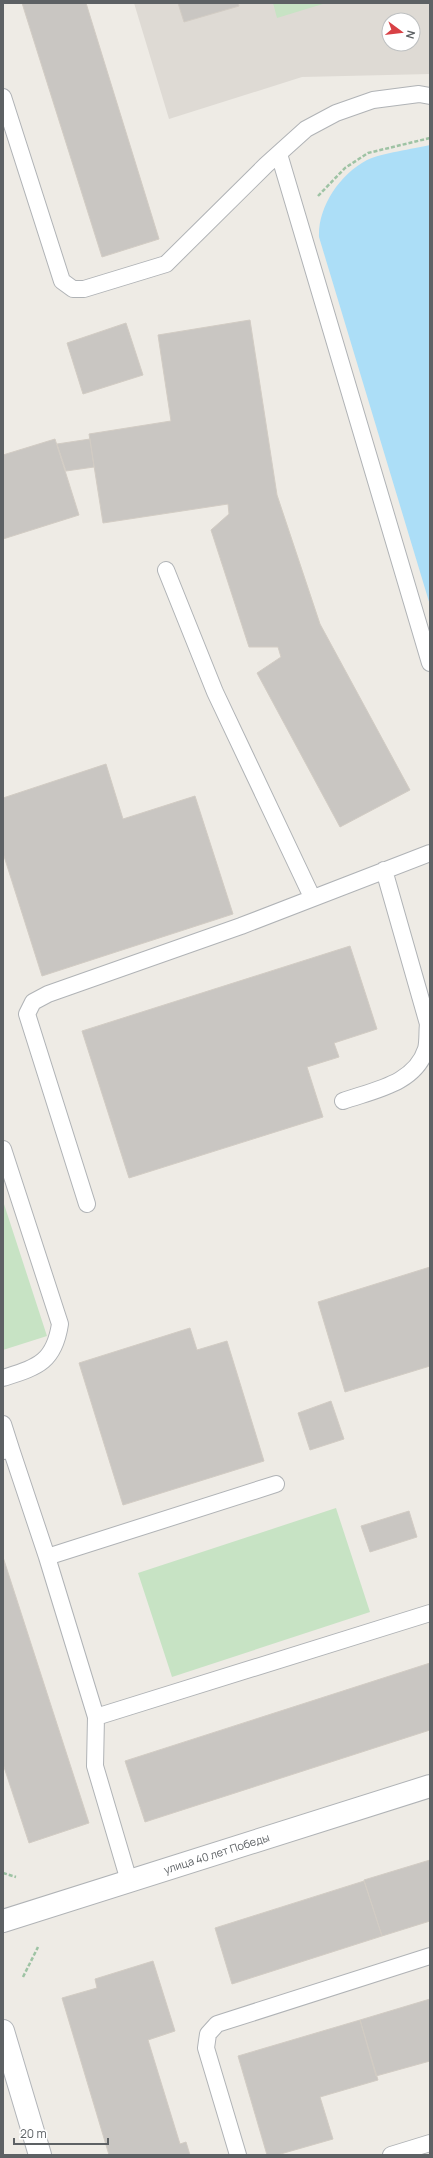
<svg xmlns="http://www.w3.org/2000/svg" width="433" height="2158" viewBox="0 0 433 2158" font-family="Manrope,sans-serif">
<rect width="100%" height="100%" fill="#eeebe5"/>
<!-- education -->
<path fill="#dedad4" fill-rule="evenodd" d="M134,3H430V74L302,77L169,119ZM389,20H413V44H389Z"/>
<!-- green -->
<path fill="#c7e3c4" d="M273,3H326L277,18Z
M3,1201L47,1336L3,1350Z
M336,1508L370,1612L172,1677L138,1573Z"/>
<!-- water -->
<path fill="#acdef7" d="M430,145V605L319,237C318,207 339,175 367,160C382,153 413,149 430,145Z"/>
<!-- building -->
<path fill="#c9c6c2" stroke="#d2ccc4" d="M22,3H86L159,239L102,257Z
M178,3H238L239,6L184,22Z
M250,320L277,495L320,624L410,790L340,827L257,673L281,657L278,647H249L211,530L229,514L228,504L103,523L89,434L171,421L158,335Z
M126,323L143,375L83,394L67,343Z
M55,439L79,515L3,539V455Z
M90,439L94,467L66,471L57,444Z
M106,764L123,819L195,796L233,914L42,976L3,853V798Z
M350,946L377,1029L334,1043L339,1057L307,1067L323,1117L129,1178L82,1031Z
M430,1267V1366L345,1392L318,1302Z
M190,1328L197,1350L227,1341L264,1461L123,1505L79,1363Z
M331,1401L344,1439L310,1450L298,1413Z
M409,1511L417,1537L370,1552L361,1526Z
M3,1557L89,1823L29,1843L3,1764Z
M430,1663V1730L145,1822L125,1761Z
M430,1860V1921L382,1936L364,1880Z
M364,1881L382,1936L232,1984L215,1928Z
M153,1961L175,2031L148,2040L180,2144L186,2142L190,2155H109L62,1998L97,1988L95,1979Z
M430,1999V2061L376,2076L360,2020Z
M360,2020L378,2080L320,2097L333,2139L277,2155H267L238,2056Z"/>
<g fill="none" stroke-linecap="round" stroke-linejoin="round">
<!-- service casing -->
<g stroke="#b0b3b6" stroke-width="18">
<path id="service" d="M3,97L62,281L73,289H84L166,264L266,165L306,129L336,113L373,100L419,94L430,96
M279,154L430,663
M166,570L215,692L312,897
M343,1101C374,1090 415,1084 426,1049C428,1042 427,1032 428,1024L384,870
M3,1149L60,1324C54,1363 37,1367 3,1378
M87,1204L27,1014L33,1002L48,994L241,926L430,853
M3,1424L11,1449
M3,1451L11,1449L47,1557L96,1717L95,1766L129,1881
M47,1557L276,1484
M96,1717L430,1613
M238,2155L206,2048L208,2034L217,2024L430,1956
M391,2155L430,2143"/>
</g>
<!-- minor casing -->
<g stroke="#b0b3b6" stroke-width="24">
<g id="minor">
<path id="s1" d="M3,1921L430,1786"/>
</g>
</g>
<!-- secondary casing -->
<g stroke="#b2b5b9" stroke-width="24">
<path id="secondary" d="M3,2031L40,2155"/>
</g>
<!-- path -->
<path stroke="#9ec3a4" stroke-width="2.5" stroke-dasharray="4 2" stroke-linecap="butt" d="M318,196L345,168L368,153L430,138
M3,1873L16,1877
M23,1977L38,1947"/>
<!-- service -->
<use href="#service" stroke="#fff" stroke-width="16"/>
<!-- minor -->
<use href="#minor" stroke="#fff" stroke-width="22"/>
<!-- secondary -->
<use href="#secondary" stroke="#fff" stroke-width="22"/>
</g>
<g text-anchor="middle" stroke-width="3" stroke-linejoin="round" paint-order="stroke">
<!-- street labels -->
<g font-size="11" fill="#5d6164" stroke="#fff">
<text dy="4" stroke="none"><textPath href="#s1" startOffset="224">улица 40 лет Победы</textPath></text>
</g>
</g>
<!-- border -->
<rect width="433" height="2158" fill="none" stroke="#5d6164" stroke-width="8"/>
<!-- north arrow -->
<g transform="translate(401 32) rotate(105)"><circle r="19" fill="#ffffff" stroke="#bec0c1"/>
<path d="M0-3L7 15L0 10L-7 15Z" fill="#d84145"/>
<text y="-6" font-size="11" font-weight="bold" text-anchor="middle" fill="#5d6164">N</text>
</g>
<!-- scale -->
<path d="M14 2138v6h94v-6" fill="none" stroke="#5d6164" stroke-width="2"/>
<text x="20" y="2138" font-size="12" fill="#5d6164" stroke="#ffffff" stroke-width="3" paint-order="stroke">20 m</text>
</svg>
